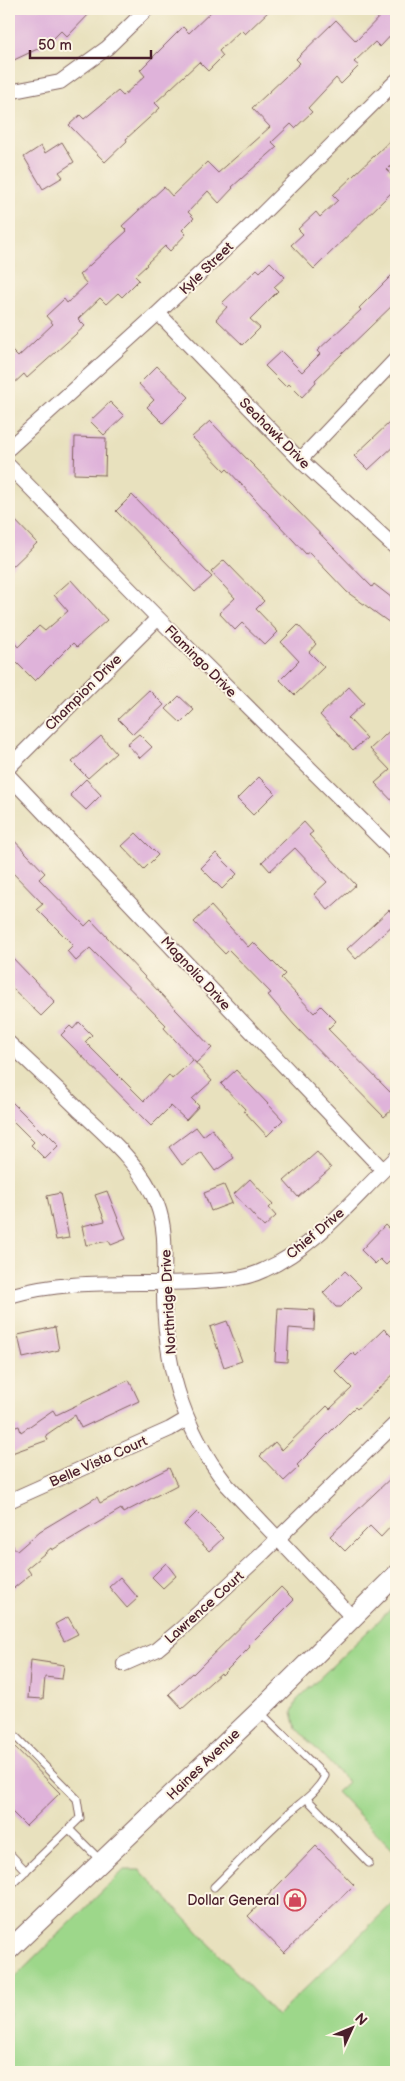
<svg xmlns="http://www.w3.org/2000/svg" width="405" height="2081" viewBox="0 0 405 2081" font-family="'Balsamiq Sans',sans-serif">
<rect width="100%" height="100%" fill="#fcf5e5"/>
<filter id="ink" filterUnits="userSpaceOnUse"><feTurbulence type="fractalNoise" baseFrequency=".02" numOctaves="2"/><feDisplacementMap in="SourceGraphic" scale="10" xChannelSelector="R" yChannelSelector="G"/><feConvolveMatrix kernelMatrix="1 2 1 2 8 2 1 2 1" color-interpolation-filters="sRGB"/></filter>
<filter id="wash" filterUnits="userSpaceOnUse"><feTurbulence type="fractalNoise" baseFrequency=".0096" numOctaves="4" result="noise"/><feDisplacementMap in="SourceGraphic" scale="20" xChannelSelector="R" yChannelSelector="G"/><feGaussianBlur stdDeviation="1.12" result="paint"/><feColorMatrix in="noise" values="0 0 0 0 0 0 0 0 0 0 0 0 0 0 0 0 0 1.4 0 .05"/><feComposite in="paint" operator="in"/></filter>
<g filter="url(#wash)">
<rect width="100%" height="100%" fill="#e8e1be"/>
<!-- green -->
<path fill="#9dd78a" stroke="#747b5a" d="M396,1604V1853L337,1792L348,1782L296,1728L292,1712L297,1700Z
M124,1870H140L277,2016L396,1900V2072H9V1983Z"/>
<g id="blocks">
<!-- building -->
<path fill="#dfb3da" d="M9,9H94L67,37L61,31L48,44L14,60L9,49Z
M214,9H271L245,34L241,30L219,51L223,56L208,71L199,62L155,103L160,108L126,139L127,141L105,162L69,125L80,115L84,119L118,91L123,96L145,76L140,70L183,27L189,33Z
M387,9H396V30L380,47L375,42L354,62L359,66L341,84L336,78L308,108L312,112L295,128L291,124L272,142L277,147L232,187L233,188L219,203L208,191L188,212L194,218L182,230L186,234L170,251L165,246L146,264L147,265L135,276L139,280L122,297L118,293L106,304L100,298L78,319L85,326L27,378L24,374L9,388V348L18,357L53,324L46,316L64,299L67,303L87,284L79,275L127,231L122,226L164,187L172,196L207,162L218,173L270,127L252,108L300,63L296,59L336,20L356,41Z
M396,135V161L387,170L396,180V188L314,269L291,245L303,234L298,229L316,212L320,217L338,200L333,195Z
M62,142L74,162L59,172L63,177L43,189L24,157L41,146L45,153Z
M270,262L285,277L274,287L278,291L250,319L260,328L243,345L216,319L227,307L222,303L257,269L260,272Z
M396,271V302L315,380L316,382L302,397L289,384L286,387L265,366L281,351L302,372L320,354L317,351L361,310L359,308Z
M157,366L189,397L163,423L147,407L154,400L139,384Z
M110,402L124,416L104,435L90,421Z
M210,421L372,587L374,584L396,601V615L390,623L347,592L309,552L306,554L227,469L225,471L192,437Z
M389,423L396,431V444L368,470L354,456Z
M75,437L106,438L105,475L74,474Z
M132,495L212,577L195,592L116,511Z
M9,514L37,543L9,570Z
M224,560L264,601L256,609L278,632L265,645L242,623L235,630L219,613L235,598L211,572Z
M71,580L107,620L77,647L73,643L35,681L9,655V636L18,647L39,626L45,631L68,611L54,595Z
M298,625L316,644L309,652L324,667L295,695L280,680L299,661L281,642Z
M349,687L364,703L348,718L367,738L353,750L320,715Z
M149,690L164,705L133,734L118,719Z
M179,696L194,710L181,723L166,709Z
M396,725V805L375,783L390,770L370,749Z
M139,734L152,747L140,758L127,744Z
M101,736L116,753L88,778L72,762Z
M259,777L275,793L253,815L237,799Z
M86,779L101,795L86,810L70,795Z
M304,822L313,832L309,835L356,885L328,910L314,894L327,882L295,848L270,871L262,862Z
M136,833L158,855L144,869L122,846Z
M9,835L45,873L39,879L85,926L91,920L212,1048L196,1063L164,1028L166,1025L90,948L76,961L67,951L73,945L37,909L43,904L9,869Z
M216,853L237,874L222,889L201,868Z
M211,906L248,947L253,942L285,974L281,978L314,1013L321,1006L336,1021L328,1029L390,1092L396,1086V1106L384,1117L294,1025L268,995L271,993L229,950L225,954L194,922Z
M389,910L396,918V922L356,959L347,949Z
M9,954L55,1002L41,1016L9,985Z
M79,1022L92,1035L85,1042L144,1101L169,1075L172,1079L193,1060L212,1081L192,1099L199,1106L186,1120L171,1106L151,1126L61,1035L70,1026L73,1029Z
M236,1070L283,1120L267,1136L244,1111L245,1109L221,1084Z
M9,1099L43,1133L45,1131L59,1145L45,1159L31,1145L34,1142L9,1117Z
M196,1127L203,1136L212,1129L234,1158L215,1171L201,1152L182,1165L169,1147Z
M317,1152L331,1168L298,1197L284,1181Z
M250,1179L273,1204L269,1208L276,1216L264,1227L234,1194Z
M224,1185L232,1203L211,1211L204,1193Z
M107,1191L126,1239L111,1245L109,1241L86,1245L82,1226L105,1221L95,1195Z
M60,1193L69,1238L56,1240L47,1196Z
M385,1225L396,1236V1255L386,1265L380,1259L375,1264L361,1250Z
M345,1271L361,1287L341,1307H336L323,1293Z
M278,1308L315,1310L314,1330L289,1328L287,1362L275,1361Z
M227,1321L242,1361L224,1367L210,1327Z
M55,1327L59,1350L23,1358L18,1335Z
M384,1329L396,1341V1372L357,1409L355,1407L297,1465L299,1467L284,1481L260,1456L275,1442L282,1450L327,1406L330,1409L352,1388L335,1371L353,1353L356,1356Z
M129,1380L139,1401L81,1428L75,1415L46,1435L48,1440L9,1454V1429L19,1426L21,1432L53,1410L56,1415Z
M169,1468L177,1485L123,1513L121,1509L52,1550L51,1548L27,1568L31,1574L9,1592V1541L17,1551L40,1531L97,1497L100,1503Z
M396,1473V1521L381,1537L370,1526L345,1551L330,1536Z
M197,1512L223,1538L209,1551L184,1525Z
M166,1563L176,1576L163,1588L152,1577Z
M120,1577L138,1598L127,1608L109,1587Z
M281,1587L294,1600L249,1645L250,1647L222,1675L221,1673L182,1708L169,1694L192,1673L193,1674Z
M68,1617L78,1634L64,1641L55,1624Z
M31,1660L64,1665L62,1679L45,1677L43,1699L28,1698Z
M9,1741L60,1793L26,1826L9,1809Z
M316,1846L354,1885L284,1953L248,1916Z"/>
</g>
</g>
<g filter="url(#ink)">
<use href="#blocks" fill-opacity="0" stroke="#81635e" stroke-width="1"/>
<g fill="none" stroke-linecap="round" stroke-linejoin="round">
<!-- lane casing -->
<g stroke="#81635e" stroke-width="9">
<path id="lane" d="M9,1730L77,1799L80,1818L9,1887
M307,1799L369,1863
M69,1829L100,1860
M9,1853L26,1871
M214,1887C239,1862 264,1835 291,1811C304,1800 317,1792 325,1776L259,1711"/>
</g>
<!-- street casing -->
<g stroke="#81635e" stroke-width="16">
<path id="street" d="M9,92L60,82L107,48L147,9
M158,313L300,460L396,548
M9,448L158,313L251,225L396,81
M300,460L396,359
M9,466L158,618L396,854
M9,767L158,618
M9,776L383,1170
M9,1043C33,1066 57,1088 80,1111C109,1138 142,1166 157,1204C167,1230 164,1256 164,1283C163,1359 180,1425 227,1485L352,1617
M9,1296C69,1278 132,1285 194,1282C217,1280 242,1281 264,1270C318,1246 354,1197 396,1158
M9,1501L170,1429L187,1419
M124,1664L156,1650L180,1630L264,1552L396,1423"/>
</g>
<!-- secondary casing -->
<g stroke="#81635e" stroke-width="21">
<path id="secondary" d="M9,1950L259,1711L396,1575"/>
</g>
<!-- lane -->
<use href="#lane" stroke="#fff" stroke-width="7"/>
<!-- street -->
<use href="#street" stroke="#fff" stroke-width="14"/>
<!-- secondary -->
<use href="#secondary" stroke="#fff" stroke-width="19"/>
</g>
</g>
<!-- icons -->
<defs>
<g id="shop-ring" transform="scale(1.125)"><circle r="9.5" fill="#fcf5e5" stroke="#d1495b" stroke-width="1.5"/><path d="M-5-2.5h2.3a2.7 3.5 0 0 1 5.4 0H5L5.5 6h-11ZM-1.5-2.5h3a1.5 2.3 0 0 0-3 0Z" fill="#d1495b"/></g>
</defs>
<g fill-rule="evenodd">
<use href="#shop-ring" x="295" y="1900"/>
</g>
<g text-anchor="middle" stroke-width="4" stroke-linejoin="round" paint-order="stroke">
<!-- street labels -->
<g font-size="14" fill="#4a1f2b" stroke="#fcf5e5">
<text transform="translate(206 268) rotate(-44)" y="5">Kyle Street</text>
<text transform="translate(275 433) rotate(45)" y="5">Seahawk Drive</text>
<text transform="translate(201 661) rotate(45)" y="5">Flamingo Drive</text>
<text transform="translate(83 692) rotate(-45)" y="5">Champion Drive</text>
<text transform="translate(196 973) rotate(47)" y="5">Magnolia Drive</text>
<text transform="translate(315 1233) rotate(-40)" y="5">Chief Drive</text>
<text transform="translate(168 1302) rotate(-93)" y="5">Northridge Drive</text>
<text transform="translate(98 1461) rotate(-24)" y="5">Belle Vista Court</text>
<text transform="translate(204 1607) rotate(-42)" y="5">Lawrence Court</text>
<text transform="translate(203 1764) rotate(-44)" y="5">Haines Avenue</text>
</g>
<!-- poi labels -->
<g font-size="14" fill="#4a1f2b" stroke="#fcf5e5" text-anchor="end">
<text x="279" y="1905">Dollar General</text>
</g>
</g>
<!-- margin -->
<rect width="405" height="2081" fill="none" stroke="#fcf5e5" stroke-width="30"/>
<!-- north arrow -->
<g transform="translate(352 2028) rotate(46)" stroke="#fcf5e5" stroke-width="4" paint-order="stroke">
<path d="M0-4L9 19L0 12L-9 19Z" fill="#4a1f2b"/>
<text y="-8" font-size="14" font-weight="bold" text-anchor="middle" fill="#4a1f2b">N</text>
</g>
<!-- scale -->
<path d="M30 50v8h121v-8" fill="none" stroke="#4a1f2b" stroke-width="2.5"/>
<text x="38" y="50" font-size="15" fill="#4a1f2b" stroke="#fcf5e5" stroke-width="4" paint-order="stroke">50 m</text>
</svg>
